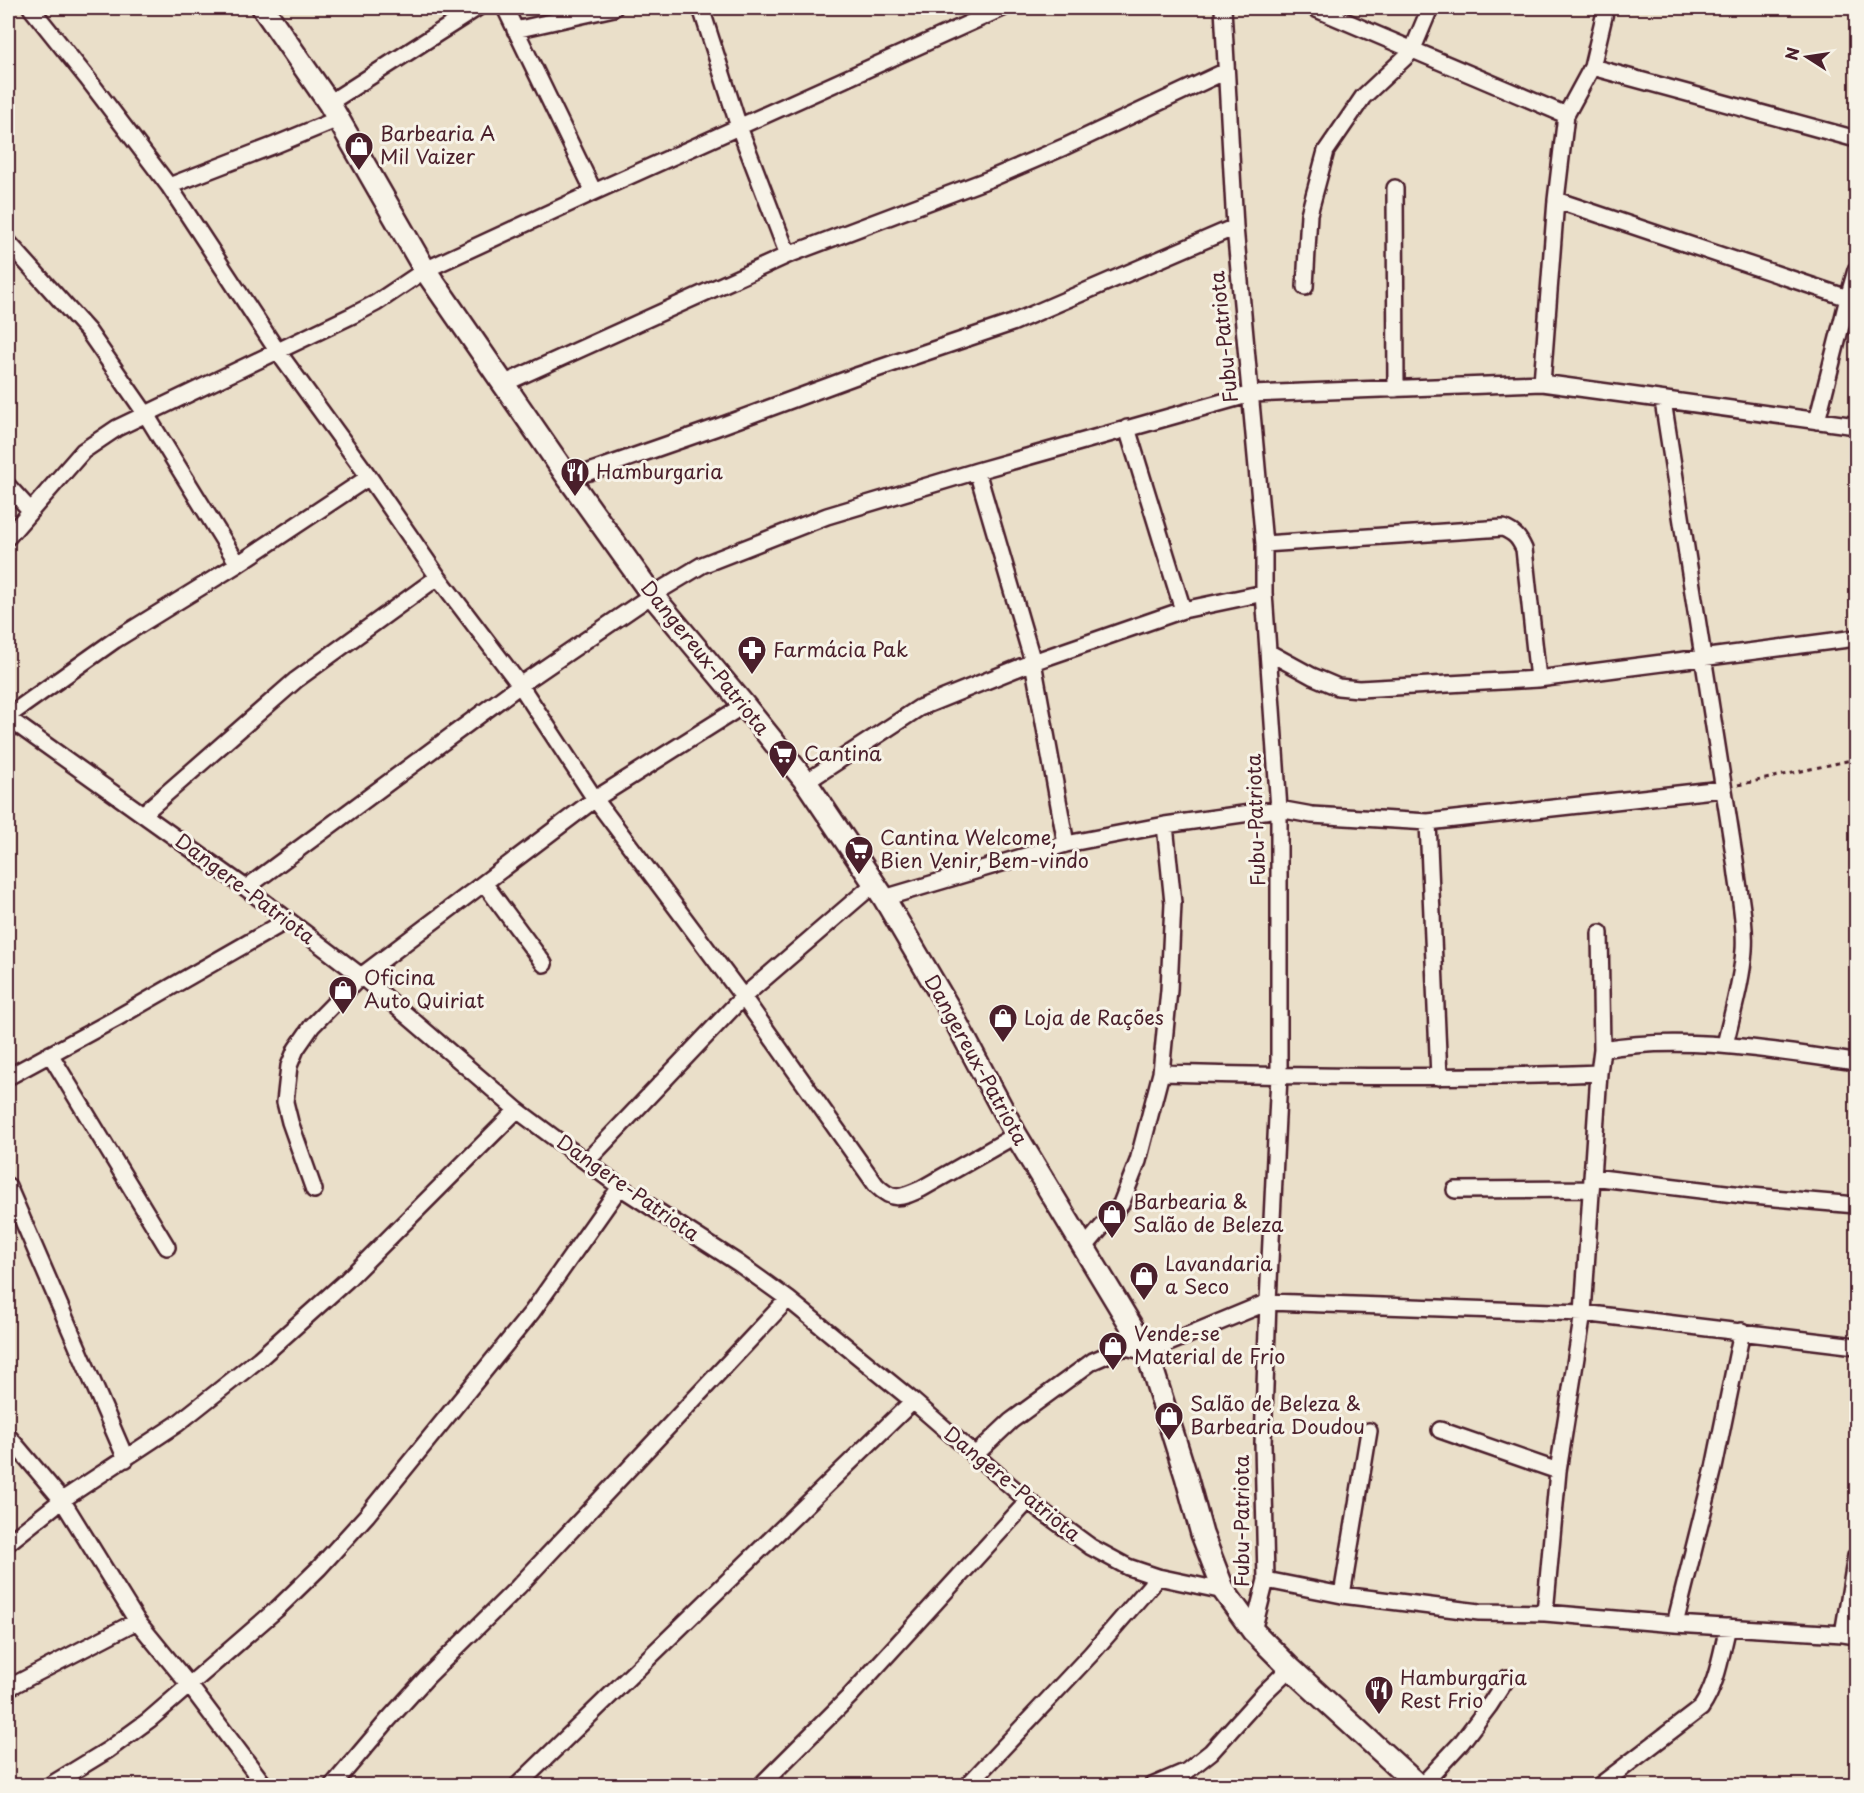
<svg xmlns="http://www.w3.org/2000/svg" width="1864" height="1793" viewBox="0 0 1864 1793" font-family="'Playpen Sans',sans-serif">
<rect width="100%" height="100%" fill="#eadfc9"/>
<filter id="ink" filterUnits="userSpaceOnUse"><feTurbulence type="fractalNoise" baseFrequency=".0167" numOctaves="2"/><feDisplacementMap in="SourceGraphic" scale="12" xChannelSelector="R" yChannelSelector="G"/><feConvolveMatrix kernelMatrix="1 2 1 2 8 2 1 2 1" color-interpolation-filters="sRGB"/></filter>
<g filter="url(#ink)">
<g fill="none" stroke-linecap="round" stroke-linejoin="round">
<!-- street casing -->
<g stroke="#4a1f2b" stroke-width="20">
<path id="street" d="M31,8L87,78L169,186L278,352L369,477L438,577L520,685L595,799L743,997L876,1185C893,1202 901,1198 921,1189L1016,1135
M505,8L594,192
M701,8L739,127L788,255
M1223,8L1235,227L1264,544V593L1279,809V1076L1268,1302L1263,1443L1266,1580L1253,1631
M1314,8L1566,115
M515,30L614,8
M1592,67L1856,139
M329,103L477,8
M169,186L275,145L338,119
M1395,188L1396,389
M1556,200L1848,298
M8,242L88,331L145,413L238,564
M1305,287L1309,214L1326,151L1363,97L1412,51L1430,8
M1542,383L1556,200L1566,115L1592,67L1606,8
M503,384L788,255L992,178L1064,147L1226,71
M1663,401L1736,867C1739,893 1746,923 1744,950C1742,981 1732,1014 1725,1045
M1817,421L1848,298L1856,270
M1127,428L1183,610
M977,471L1033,662L1066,844
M569,479L715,428L856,376L1012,323L1235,227
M8,486L30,510
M8,537L83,451L117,428L353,315L376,303L425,270L594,192L1003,8
M1264,544L1503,528C1515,533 1519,538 1524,549L1538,679
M1268,652L1312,676L1338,687L1359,689L1538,679L1856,638
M8,716L115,640L238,564L369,477
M8,718L246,888L361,976L517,1110L620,1187L738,1263L788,1299L913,1401L1028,1501L1091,1547L1128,1567L1158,1577L1224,1591
M806,782L919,708L1033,662L1183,610L1264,593
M143,814L296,680L438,577
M1428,822L1439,1077
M484,883L544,964
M246,888L520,685L652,595L702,565L827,516L977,471L1251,394L1542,383L1856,426
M884,898L1066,844L1165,825L1279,809L1312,815L1428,822L1722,789
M1600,933L1602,1049
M50,1054L167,1247
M1161,1073C1307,1077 1453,1079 1599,1073L1602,1049C1687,1034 1773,1051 1856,1062
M8,1077L115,1019L288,920
M587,1161L743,997L874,884
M1592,1177L1751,1196L1856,1205
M8,1186L126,1459
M314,1190L290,1122L285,1102L289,1066L296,1049L312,1026L361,976L595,799L744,705
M1455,1190L1591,1189
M1085,1247L1121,1204L1138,1161L1161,1073L1169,990L1173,903L1165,825
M1440,1430L1558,1471
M8,1436L62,1500L137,1621L190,1686L265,1786
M974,1456L1011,1421L1093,1361L1125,1347L1147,1352L1268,1302L1583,1313L1856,1346
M8,1543L62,1500L177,1424L259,1359L347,1280L517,1110
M1266,1580L1342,1595L1479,1612L1545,1613L1675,1624L1843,1634L1856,1636
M1342,1595L1369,1431
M1545,1613L1558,1471L1583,1313L1599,1073
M1675,1624L1714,1468L1742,1331
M1843,1634L1856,1556
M8,1688L137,1621
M49,1786L108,1750L149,1720L277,1609L319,1568L367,1515L532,1312L620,1187
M332,1786L388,1720L427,1677L518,1587L788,1299
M517,1786L913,1401
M760,1786L849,1697L1028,1501
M967,1786L1091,1654L1158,1577
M1152,1786L1187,1771L1211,1752L1264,1693L1290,1668
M1421,1786L1461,1743L1489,1706L1507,1678
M1599,1786L1701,1708C1717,1685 1721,1654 1728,1627"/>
</g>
<!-- secondary casing -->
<g stroke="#4a1f2b" stroke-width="26">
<path id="secondary" d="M263,8L329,103L425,270L569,479L652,595L744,705L806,782L884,898L948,1007L1016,1135L1147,1352L1186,1476L1202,1534L1224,1591L1253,1631L1290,1668L1419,1786"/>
</g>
<!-- path -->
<path stroke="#4a1f2b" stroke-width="3" stroke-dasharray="4.5 4.5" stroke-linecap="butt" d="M1738,785L1856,759"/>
<!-- street -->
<use href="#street" stroke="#f7f3e8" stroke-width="15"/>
<!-- secondary -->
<use href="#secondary" stroke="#f7f3e8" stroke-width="21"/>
</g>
</g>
<!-- icons -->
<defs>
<g id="shop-pin" transform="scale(1.5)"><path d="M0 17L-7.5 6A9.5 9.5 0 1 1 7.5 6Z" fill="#4a1f2b" stroke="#f7f3e8"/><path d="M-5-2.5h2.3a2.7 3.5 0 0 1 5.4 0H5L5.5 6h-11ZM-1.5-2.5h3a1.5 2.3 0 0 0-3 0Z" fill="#fff"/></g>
<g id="restaurant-pin" transform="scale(1.5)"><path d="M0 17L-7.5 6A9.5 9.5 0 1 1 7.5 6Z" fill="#4a1f2b" stroke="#f7f3e8"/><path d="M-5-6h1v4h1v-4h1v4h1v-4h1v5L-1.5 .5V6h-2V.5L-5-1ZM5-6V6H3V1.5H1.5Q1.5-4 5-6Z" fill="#fff"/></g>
<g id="pharmacy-pin" transform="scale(1.5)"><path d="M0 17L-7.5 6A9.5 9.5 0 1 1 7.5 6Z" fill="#4a1f2b" stroke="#f7f3e8"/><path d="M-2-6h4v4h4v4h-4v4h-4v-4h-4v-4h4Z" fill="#fff"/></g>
<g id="supermarket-pin" transform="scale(1.5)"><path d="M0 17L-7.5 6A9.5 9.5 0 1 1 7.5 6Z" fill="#4a1f2b" stroke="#f7f3e8"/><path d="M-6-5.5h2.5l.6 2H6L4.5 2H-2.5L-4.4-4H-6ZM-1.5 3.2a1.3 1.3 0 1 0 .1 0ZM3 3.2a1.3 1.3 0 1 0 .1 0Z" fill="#fff"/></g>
</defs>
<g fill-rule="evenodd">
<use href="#shop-pin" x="359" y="146"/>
<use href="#restaurant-pin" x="575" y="472"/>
<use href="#pharmacy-pin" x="752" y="650"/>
<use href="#supermarket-pin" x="783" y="754"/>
<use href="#supermarket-pin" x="859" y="850"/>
<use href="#shop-pin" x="343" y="990"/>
<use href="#shop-pin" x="1003" y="1018"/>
<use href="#shop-pin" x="1112" y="1214"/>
<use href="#shop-pin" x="1144" y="1276"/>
<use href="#shop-pin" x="1113" y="1346"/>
<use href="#shop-pin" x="1169" y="1416"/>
<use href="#restaurant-pin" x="1379" y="1690"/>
</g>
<g text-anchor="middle" stroke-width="6" stroke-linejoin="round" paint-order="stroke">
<!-- poi labels -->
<g font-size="20" fill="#4a1f2b" stroke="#f7f3e8" text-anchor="start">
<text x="380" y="141">Barbearia A<tspan x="380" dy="23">Mil Vaizer</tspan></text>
<text x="596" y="479">Hamburgaria</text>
<text x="773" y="657">Farmácia Pak</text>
<text x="804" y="761">Cantina</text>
<text x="880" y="845">Cantina Welcome,<tspan x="880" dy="23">Bien Venir, Bem-vindo</tspan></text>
<text x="364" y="985">Oficina<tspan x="364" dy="23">Auto Quiriat</tspan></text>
<text x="1024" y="1025">Loja de Rações</text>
<text x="1133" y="1209">Barbearia &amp;<tspan x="1133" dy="23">Salão de Beleza</tspan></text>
<text x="1165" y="1271">Lavandaria<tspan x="1165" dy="23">a Seco</tspan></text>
<text x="1134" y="1341">Vende-se<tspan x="1134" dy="23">Material de Frio</tspan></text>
<text x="1190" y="1411">Salão de Beleza &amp;<tspan x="1190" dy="23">Barbearia Doudou</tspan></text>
<text x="1400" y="1685">Hamburgaria<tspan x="1400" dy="23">Rest Frio</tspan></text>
</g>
<!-- street labels -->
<g font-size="20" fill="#4a1f2b" stroke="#f7f3e8">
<text transform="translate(1224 337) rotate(-96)" y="7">Fubu-Patriota</text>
<text transform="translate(705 658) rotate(51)" y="7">Dangereux-Patriota</text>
<text transform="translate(1256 820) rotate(-92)" y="7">Fubu-Patriota</text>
<text transform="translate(245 889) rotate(37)" y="7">Dangere-Patriota</text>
<text transform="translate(976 1060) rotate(61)" y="7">Dangereux-Patriota</text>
<text transform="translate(628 1188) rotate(35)" y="7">Dangere-Patriota</text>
<text transform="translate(1012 1484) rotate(39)" y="7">Dangere-Patriota</text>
<text transform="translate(1242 1521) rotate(-90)" y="7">Fubu-Patriota</text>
</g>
</g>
<!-- margin -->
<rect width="1864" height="1793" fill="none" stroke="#f7f3e8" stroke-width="30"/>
<rect x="15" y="15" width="1834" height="1763" fill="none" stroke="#4a1f2b" stroke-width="2" filter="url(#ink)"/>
<!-- north arrow -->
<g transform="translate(1807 57) rotate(282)" stroke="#f7f3e8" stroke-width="4.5" paint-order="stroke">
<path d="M0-4.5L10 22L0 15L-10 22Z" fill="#4a1f2b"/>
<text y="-9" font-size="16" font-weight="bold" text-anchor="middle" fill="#4a1f2b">N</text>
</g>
</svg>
